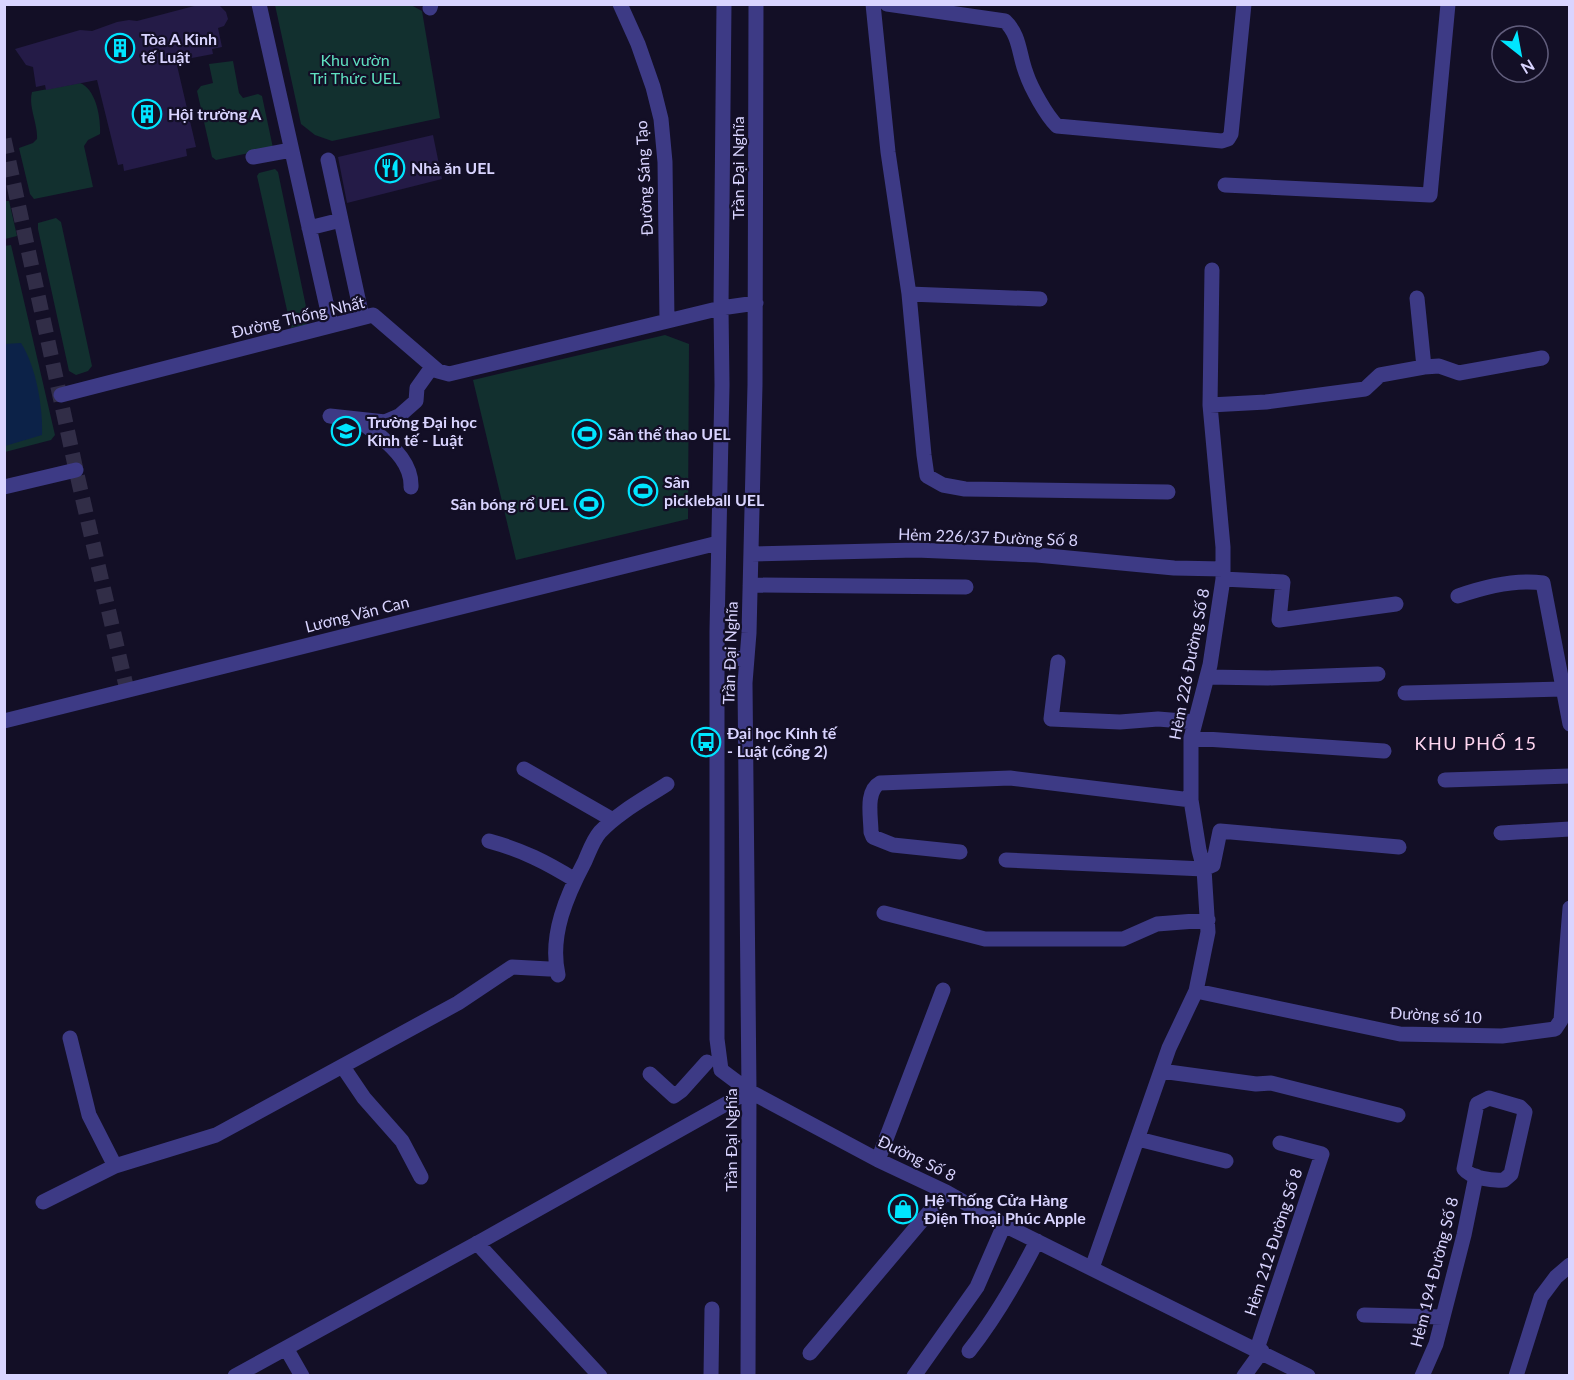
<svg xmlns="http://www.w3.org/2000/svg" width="1574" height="1380" viewBox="0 0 1574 1380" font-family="Lato,sans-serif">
<rect width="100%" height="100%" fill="#130f26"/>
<!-- green -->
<path fill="#12302f" d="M411,5L422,11L440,118L332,141L315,135L301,124L275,5Z
M233,61L239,93L243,98L258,94L262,96L273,148L216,160L212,157L197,91L201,86L213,83L209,64Z
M80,83C96,89 101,118 100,134L88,140L84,146L93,187L34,199L30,194L19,148L33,143L37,139C38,123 28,107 32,92Z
M275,169L278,172L309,321L306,325L291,328L257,176L259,173Z
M9,201L17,236L5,239V201Z
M56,218L61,222L92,366L88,371L76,375L69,371L38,229V223Z
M11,245L55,435L51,440L5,452L4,246Z
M665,335L689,344L688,519L516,560L473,380Z"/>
<!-- water -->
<path fill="#0c2248" d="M21,343C36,366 43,407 42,435L5,446V344Z"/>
<!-- building -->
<path fill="#241b47" d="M198,5L220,6L226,12L228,19L224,26L218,28L222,47L212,49L213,54L176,61L196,147L186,149L187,156L124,171L123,164L118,165L97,80L46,90L45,85L36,87L33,67L26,65L15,49L80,30L92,31L117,22L129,20L137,21Z
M433,135L442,179L347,203L338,157Z"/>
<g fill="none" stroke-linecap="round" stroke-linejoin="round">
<!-- minor-tunnel -->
<path stroke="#312d47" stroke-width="15" stroke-dasharray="15 8" stroke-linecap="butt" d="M4,139L76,470L127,690"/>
<!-- minor -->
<path stroke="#3d3a85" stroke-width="15" d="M259,4L331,325
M620,4L638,44L653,87L661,119L665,162L667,321
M724,4L721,308L722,385L717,631V1039L721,1070L749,1091L878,1160L946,1192L1004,1225L1308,1376
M873,4L888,152L909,294L924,455L927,476L943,485L965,489L1168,492
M887,4L1005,21C1020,35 1019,55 1026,73C1031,88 1046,115 1057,126L1222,141L1228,139L1231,134L1244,4
M430,8L431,4
M253,157L291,150
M1225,185L1430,195L1448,4
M341,220L362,317
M309,228L341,220L328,160
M909,294L1040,299
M1417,298L1424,367
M61,395L373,315L438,371L449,374L721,308L756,303
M1210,405L1266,402L1365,389L1380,375L1424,367L1439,366L1459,373L1542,358
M330,416L385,422L399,416L416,401L417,388L432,367
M361,420C366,428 373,430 379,435C395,449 412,465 411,487
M4,487L76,470
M751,554L916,550L1037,555L1174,568L1223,569
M1223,579L1283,582L1279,620L1396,604
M750,585L966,587
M1458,596C1484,587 1515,579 1543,583L1570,724
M717,657L746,659
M1058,662L1051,719L1120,722L1158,719L1195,722
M1207,677L1268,678L1378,674
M1405,693L1563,689
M4,721L718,543
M1191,738L1384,751
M524,769L613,820
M1445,780L1570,776
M1501,833L1570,829
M489,841C522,850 546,862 575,880
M960,852L893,845L873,837L871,832C871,817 865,791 880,783L1010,778L1191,800
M1006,860L1204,869L1213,865L1220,831L1399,847
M884,913L985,939H1123L1157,924L1208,920
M558,975C549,935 567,895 585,861C589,852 593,840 600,832C619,812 644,799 667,784
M1196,991L1400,1034L1502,1036L1555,1029L1561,1020L1570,908
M70,1038L89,1115L115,1166
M343,1067L364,1098L402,1141L421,1177
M1161,1071L1256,1084L1271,1083L1398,1115
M650,1074L674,1096L681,1091L707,1062
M1489,1098L1520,1107L1525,1112L1511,1174L1504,1180C1492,1181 1471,1178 1464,1169L1477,1104Z
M1138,1139L1226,1161
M878,1160L943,990
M43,1202L115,1166L216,1135L458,1003L512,967L549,969
M477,1243L600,1376
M1092,1268L1169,1048L1196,991L1208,932L1204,869L1199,850L1191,800V738L1210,665L1223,579V547L1210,405L1212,270
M1364,1315L1443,1317
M286,1348L302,1376
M1257,1349L1322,1154L1280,1143
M969,1351C996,1317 1017,1280 1037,1241
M810,1353L946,1192
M235,1376L483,1240L749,1091
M711,1376L712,1309
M748,1376L749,1091L745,683L749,633L755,385L756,4
M914,1376L977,1287L1004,1225
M1244,1376L1262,1351
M1422,1376L1436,1344L1464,1235L1476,1176
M1516,1376L1541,1297L1556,1277L1570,1265"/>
</g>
<!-- icons -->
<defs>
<g id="building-ring" transform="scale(1.5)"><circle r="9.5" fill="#130f26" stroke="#00e5ff" stroke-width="1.5"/><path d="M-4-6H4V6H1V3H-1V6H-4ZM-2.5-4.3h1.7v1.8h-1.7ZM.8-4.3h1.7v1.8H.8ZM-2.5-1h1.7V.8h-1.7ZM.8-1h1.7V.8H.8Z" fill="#00e5ff"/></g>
<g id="restaurant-ring" transform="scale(1.5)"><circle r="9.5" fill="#130f26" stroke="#00e5ff" stroke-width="1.5"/><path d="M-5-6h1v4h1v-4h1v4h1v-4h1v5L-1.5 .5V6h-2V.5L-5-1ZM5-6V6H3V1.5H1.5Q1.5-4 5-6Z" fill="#00e5ff"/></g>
<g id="school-ring" transform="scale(1.5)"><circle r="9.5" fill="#130f26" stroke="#00e5ff" stroke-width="1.5"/><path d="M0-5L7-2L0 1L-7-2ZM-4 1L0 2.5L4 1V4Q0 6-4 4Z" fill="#00e5ff"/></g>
<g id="stadium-ring" transform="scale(1.5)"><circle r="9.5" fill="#130f26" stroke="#00e5ff" stroke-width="1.5"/><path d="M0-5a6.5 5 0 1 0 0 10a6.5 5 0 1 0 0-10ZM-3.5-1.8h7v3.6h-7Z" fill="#00e5ff"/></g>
<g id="bus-ring" transform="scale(1.5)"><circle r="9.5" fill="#130f26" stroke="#00e5ff" stroke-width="1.5"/><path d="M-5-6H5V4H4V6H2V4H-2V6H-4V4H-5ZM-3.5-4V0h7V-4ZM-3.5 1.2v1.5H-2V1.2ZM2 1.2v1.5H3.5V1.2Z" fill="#00e5ff"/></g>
<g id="shop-ring" transform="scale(1.5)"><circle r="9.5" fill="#130f26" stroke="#00e5ff" stroke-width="1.5"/><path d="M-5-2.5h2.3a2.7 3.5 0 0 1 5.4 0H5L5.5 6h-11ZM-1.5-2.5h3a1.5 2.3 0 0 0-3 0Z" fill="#00e5ff"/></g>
</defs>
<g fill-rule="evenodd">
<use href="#building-ring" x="120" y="48"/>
<use href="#building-ring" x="147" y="114"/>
<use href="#restaurant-ring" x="390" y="168"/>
<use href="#school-ring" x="346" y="431"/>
<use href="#stadium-ring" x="587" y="434"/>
<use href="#stadium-ring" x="643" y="491"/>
<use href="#stadium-ring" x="589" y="504"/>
<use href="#bus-ring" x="706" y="742"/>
<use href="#shop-ring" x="903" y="1209"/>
</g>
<g text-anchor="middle" stroke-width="4.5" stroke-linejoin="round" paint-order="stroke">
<!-- poi labels -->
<g font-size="16" font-weight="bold" fill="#d9d4ff" stroke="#130f26" text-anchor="start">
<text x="141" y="45">Tòa A Kinh<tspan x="141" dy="18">tế Luật</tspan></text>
<text x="168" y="120">Hội trường A</text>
<text x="411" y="174">Nhà ăn UEL</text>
<text x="367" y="428">Trường Đại học<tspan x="367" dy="18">Kinh tế - Luật</tspan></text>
<text x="608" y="440">Sân thể thao UEL</text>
<text x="664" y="488">Sân<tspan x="664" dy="18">pickleball UEL</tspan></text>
<text x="568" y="510" text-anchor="end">Sân bóng rổ UEL</text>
<text x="727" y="739">Đại học Kinh tế<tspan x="727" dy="18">- Luật (cổng 2)</tspan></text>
<text x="924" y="1206">Hệ Thống Cửa Hàng<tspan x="924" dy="18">Điện Thoại Phúc Apple</tspan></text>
</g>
<!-- park labels -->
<g font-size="16" fill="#5fe0c0" stroke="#130f26">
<text x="355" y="66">Khu vườn<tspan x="355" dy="18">Tri Thức UEL</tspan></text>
</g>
<!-- street labels -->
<g font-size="16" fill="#d9d4ff" stroke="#130f26">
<text transform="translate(738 168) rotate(-90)" y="6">Trần Đại Nghĩa</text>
<text transform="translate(644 178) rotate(-93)" y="6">Đường Sáng Tạo</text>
<text transform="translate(298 317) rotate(-13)" y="6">Đường Thống Nhất</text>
<text transform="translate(988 537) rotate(2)" y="6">Hẻm 226/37 Đường Số 8</text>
<text transform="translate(357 614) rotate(-14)" y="6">Lương Văn Can</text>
<text transform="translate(730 653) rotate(-88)" y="6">Trần Đại Nghĩa</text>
<text transform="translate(1189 664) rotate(-79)" y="6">Hẻm 226 Đường Số 8</text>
<text transform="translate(1436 1015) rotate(3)" y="6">Đường số 10</text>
<text transform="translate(731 1140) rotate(-90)" y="6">Trần Đại Nghĩa</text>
<text transform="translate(917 1158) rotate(26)" y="6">Đường Số 8</text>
<text transform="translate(1273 1242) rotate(-72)" y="6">Hẻm 212 Đường Số 8</text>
<text transform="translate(1434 1272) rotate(-76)" y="6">Hẻm 194 Đường Số 8</text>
</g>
<!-- neighbourhood labels -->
<g font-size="18" letter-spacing="1.5" fill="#ffd6f0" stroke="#130f26">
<text x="1476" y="750">KHU PHỐ 15</text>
</g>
</g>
<!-- border -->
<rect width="1574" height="1380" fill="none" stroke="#d9d4ff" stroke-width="12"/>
<!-- north arrow -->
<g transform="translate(1520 54) rotate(149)"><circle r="28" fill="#130f26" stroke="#625e7d" stroke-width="1.5"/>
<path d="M0-4.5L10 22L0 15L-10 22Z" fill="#00e5ff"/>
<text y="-9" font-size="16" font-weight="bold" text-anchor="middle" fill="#d9d4ff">N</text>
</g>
</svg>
